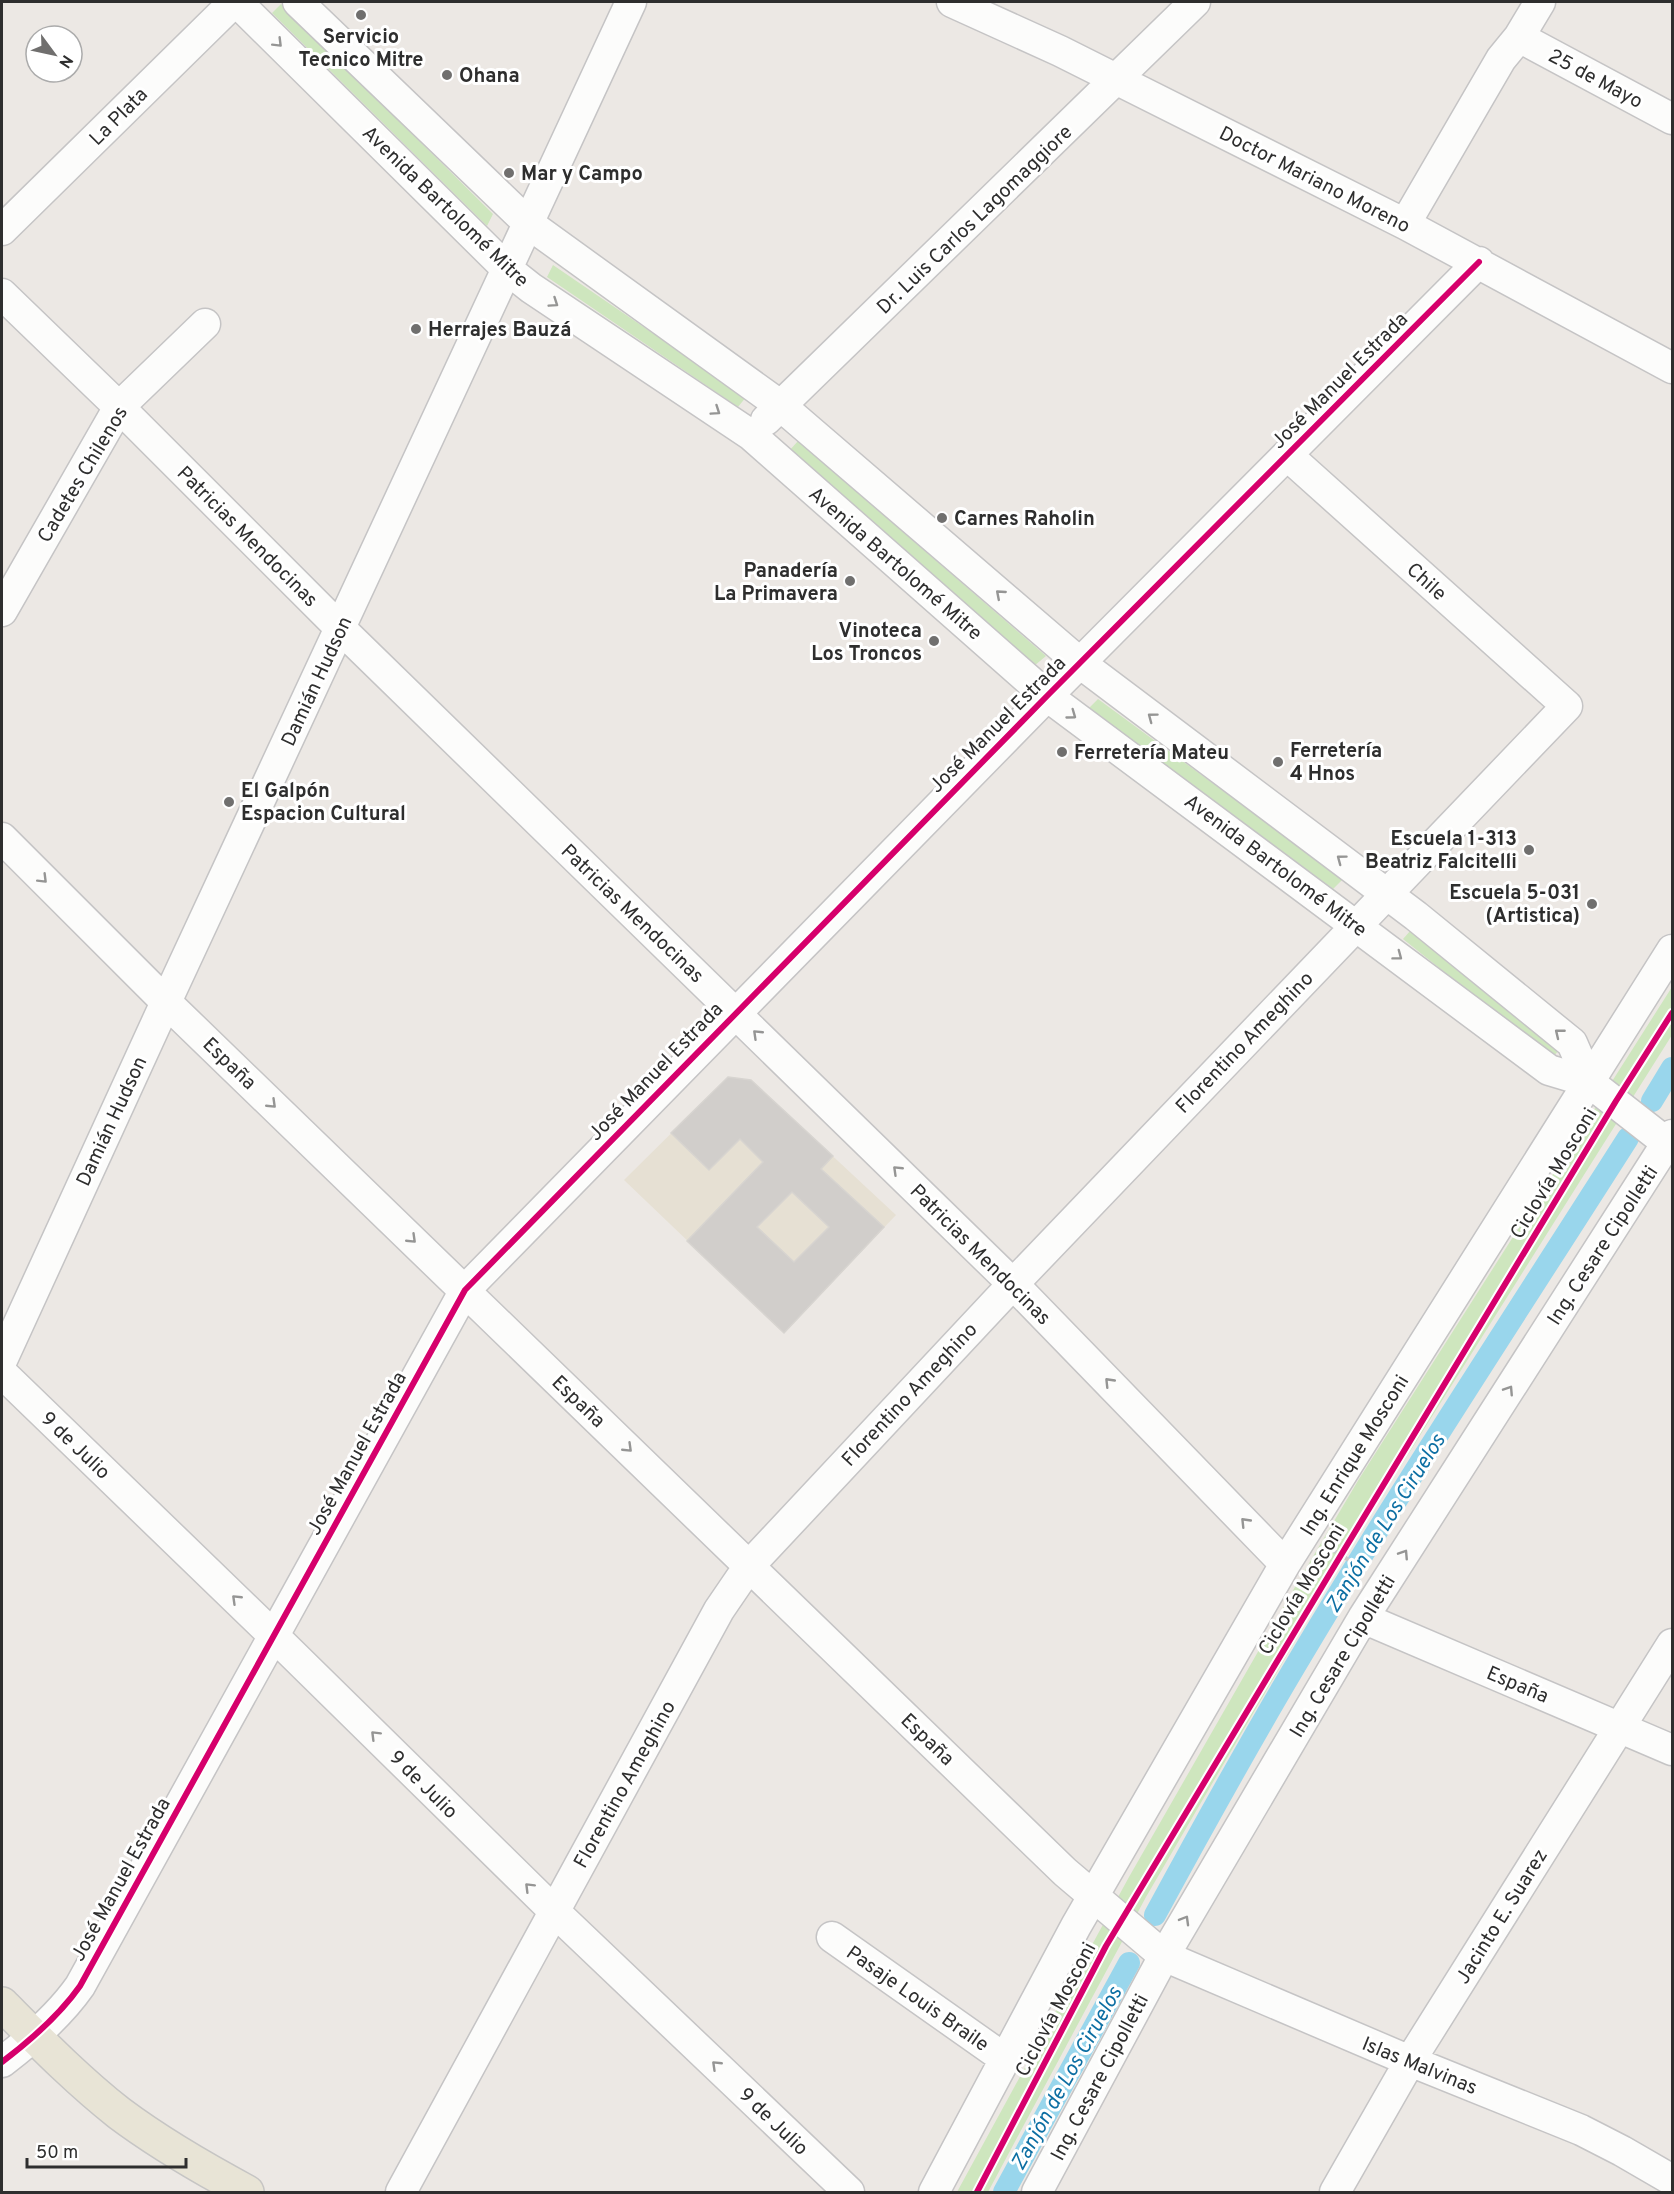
<svg xmlns="http://www.w3.org/2000/svg" width="1674" height="2194" viewBox="0 0 1674 2194" font-family="Overpass,sans-serif">
<rect width="100%" height="100%" fill="#ece8e4"/>
<!-- education -->
<path fill="#e6e0d3" d="M728,1077L751,1080L896,1215L784,1333L624,1180Z"/>
<!-- green -->
<path fill="#cee6be" d="M281,4L493,214L487,226L272,13Z
M553,265L746,397L738,407L547,277Z
M798,441L1046,656L1034,666L789,451Z
M1098,699L1343,879L1333,889L1089,708Z
M1411,930L1560,1049L1552,1058L1403,939Z
M1672,987V1035L1353,1542L1146,1897L988,2192H957L1129,1877L1295,1587L1359,1479Z"/>
<g fill="none" stroke-linecap="round" stroke-linejoin="round">
<!-- canal -->
<path stroke="#99d6ec" stroke-width="22" d="M1652,1101L1672,1068
M1155,1915C1200,1832 1246,1749 1294,1668C1400,1489 1516,1314 1628,1138
M1004,2192L1129,1963"/>
</g>
<!-- building -->
<path fill="#d1cecb" stroke="#d7d4d0" stroke-width="1.5" fill-rule="evenodd" d="M728,1077L751,1080L833,1156L821,1169L884,1227L784,1333L687,1241L763,1162L740,1139L709,1170L671,1133ZM792,1192L829,1227L794,1262L757,1227Z"/>
<g fill="none" stroke-linecap="round" stroke-linejoin="round">
<!-- minor casing -->
<g stroke="#c5c4c5" stroke-width="33">
<path id="minor" d="M237,2L507,269L531,288L751,435L1047,696L1549,1070L1589,1082L1667,1143L1672,1145
M298,2L529,224L781,406L1080,663L1416,916L1572,1043L1589,1082
M952,2L1060,51L1405,224L1672,368
M1519,37L1672,119
M1405,224L1501,59L1519,37L1540,2
M2,230L234,2
M2,294L119,407L341,629L1013,1284L1285,1564
M766,420L1195,2
M2,611L119,407L205,324
M2,838L166,1002L1065,1872L1164,1956L1410,2061L1581,2130L1622,2151L1672,2180
M2,1360L166,1002L631,2
M2,1373L274,1636L555,1912L849,2192
M1363,1618L1672,1750
M832,1937L1005,2059
M2,2062C31,2040 59,2016 80,1986L465,1290L1047,696L1479,262
M401,2192L719,1610L749,1566L1013,1284L1567,706L1287,455
M934,2192L1076,1926L1285,1564L1672,950
M1037,2192L1164,1956L1363,1618L1672,1135
M1335,2192L1410,2061L1672,1644"/>
</g>
<!-- major casing -->
<g stroke="#c6c5c4" stroke-width="36">
<path id="major" d="M2,2004C39,2041 77,2080 119,2113C159,2143 204,2169 247,2192"/>
</g>
<!-- path -->
<path stroke="#c9c9c8" stroke-width="4" stroke-dasharray="4.5 3" stroke-linecap="butt" d="M1326,1546L1365,1570"/>
<!-- minor -->
<use href="#minor" stroke="#fcfcfb" stroke-width="30"/>
<!-- major -->
<use href="#major" stroke="#e8e4d6" stroke-width="33"/>
<!-- cycleway casing -->
<g stroke="#fff" stroke-width="10">
<path id="cycleway" d="M2,2062C31,2040 59,2016 80,1986L465,1290L1047,696L1479,262
M977,2192L1106,1946L1341,1555L1616,1101L1672,1013"/>
</g>
<!-- cycleway -->
<use href="#cycleway" stroke="#d6006c" stroke-width="6"/>
</g>
<!-- one-way arrows -->
<defs><path id="oneway-chevron" d="M-2-3.5L2.5 0L-2 3.5" fill="none" stroke-width="1.6" stroke-linecap="round" stroke-linejoin="round" transform="scale(1.5)"/></defs>
<g stroke="#959594">
<use href="#oneway-chevron" transform="translate(278 43) rotate(45)"/>
<use href="#oneway-chevron" transform="translate(554 303) rotate(34)"/>
<use href="#oneway-chevron" transform="translate(716 411) rotate(34)"/>
<use href="#oneway-chevron" transform="translate(1000 594) rotate(-139)"/>
<use href="#oneway-chevron" transform="translate(1072 715) rotate(36)"/>
<use href="#oneway-chevron" transform="translate(1152 717) rotate(-143)"/>
<use href="#oneway-chevron" transform="translate(1341 859) rotate(-143)"/>
<use href="#oneway-chevron" transform="translate(43 879) rotate(45)"/>
<use href="#oneway-chevron" transform="translate(1398 956) rotate(37)"/>
<use href="#oneway-chevron" transform="translate(1559 1033) rotate(-141)"/>
<use href="#oneway-chevron" transform="translate(757 1034) rotate(-136)"/>
<use href="#oneway-chevron" transform="translate(272 1104) rotate(44)"/>
<use href="#oneway-chevron" transform="translate(897 1170) rotate(-136)"/>
<use href="#oneway-chevron" transform="translate(412 1239) rotate(44)"/>
<use href="#oneway-chevron" transform="translate(1109 1382) rotate(-134)"/>
<use href="#oneway-chevron" transform="translate(1509 1390) rotate(-57)"/>
<use href="#oneway-chevron" transform="translate(628 1448) rotate(44)"/>
<use href="#oneway-chevron" transform="translate(1245 1522) rotate(-134)"/>
<use href="#oneway-chevron" transform="translate(1404 1554) rotate(-57)"/>
<use href="#oneway-chevron" transform="translate(236 1599) rotate(-136)"/>
<use href="#oneway-chevron" transform="translate(375 1735) rotate(-135)"/>
<use href="#oneway-chevron" transform="translate(529 1887) rotate(-135)"/>
<use href="#oneway-chevron" transform="translate(1185 1920) rotate(-60)"/>
<use href="#oneway-chevron" transform="translate(716 2065) rotate(-136)"/>
</g>
<!-- markers -->
<g fill="#706f6e" stroke="#fff" stroke-width="2">
<circle cx="361" cy="15" r="6"/>
<circle cx="447" cy="75" r="6"/>
<circle cx="509" cy="173" r="6"/>
<circle cx="416" cy="329" r="6"/>
<circle cx="942" cy="518" r="6"/>
<circle cx="850" cy="581" r="6"/>
<circle cx="934" cy="641" r="6"/>
<circle cx="1062" cy="752" r="6"/>
<circle cx="1278" cy="762" r="6"/>
<circle cx="229" cy="802" r="6"/>
<circle cx="1529" cy="850" r="6"/>
<circle cx="1592" cy="904" r="6"/>
</g>
<g text-anchor="middle" stroke-width="6" stroke-linejoin="round" paint-order="stroke">
<!-- poi labels -->
<g font-size="20" font-weight="bold" fill="#2e2e2e" stroke="#fff" text-anchor="start">
<text x="361" y="43" text-anchor="middle">Servicio<tspan x="361" dy="23">Tecnico Mitre</tspan></text>
<text x="459" y="82">Ohana</text>
<text x="521" y="180">Mar y Campo</text>
<text x="428" y="336">Herrajes Bauzá</text>
<text x="954" y="525">Carnes Raholin</text>
<text x="838" y="577" text-anchor="end">Panadería<tspan x="838" dy="23">La Primavera</tspan></text>
<text x="922" y="637" text-anchor="end">Vinoteca<tspan x="922" dy="23">Los Troncos</tspan></text>
<text x="1290" y="757">Ferretería<tspan x="1290" dy="23">4 Hnos</tspan></text>
<text x="1074" y="759">Ferretería Mateu</text>
<text x="241" y="797">El Galpón<tspan x="241" dy="23">Espacion Cultural</tspan></text>
<text x="1517" y="845" text-anchor="end">Escuela 1-313<tspan x="1517" dy="23">Beatriz Falcitelli</tspan></text>
<text x="1580" y="899" text-anchor="end">Escuela 5-031<tspan x="1580" dy="23">(Artistica)</tspan></text>
</g>
<!-- street labels -->
<g font-size="20" fill="#2e2e2e" stroke="#fff">
<text transform="translate(1596 78) rotate(28)" y="7">25 de Mayo</text>
<text transform="translate(118 116) rotate(-45)" y="7">La Plata</text>
<text transform="translate(1315 179) rotate(27)" y="7">Doctor Mariano Moreno</text>
<text transform="translate(446 206) rotate(44)" y="7">Avenida Bartolomé Mitre</text>
<text transform="translate(974 219) rotate(-44)" y="7">Dr. Luis Carlos Lagomaggiore</text>
<text transform="translate(1339 380) rotate(-45)" y="7">José Manuel Estrada</text>
<text transform="translate(82 474) rotate(-59)" y="7">Cadetes Chilenos</text>
<text transform="translate(248 536) rotate(45)" y="7">Patricias Mendocinas</text>
<text transform="translate(896 563) rotate(41)" y="7">Avenida Bartolomé Mitre</text>
<text transform="translate(1427 581) rotate(42)" y="7">Chile</text>
<text transform="translate(316 681) rotate(-65)" y="7">Damián Hudson</text>
<text transform="translate(997 724) rotate(-45)" y="7">José Manuel Estrada</text>
<text transform="translate(1276 865) rotate(37)" y="7">Avenida Bartolomé Mitre</text>
<text transform="translate(633 913) rotate(44)" y="7">Patricias Mendocinas</text>
<text transform="translate(1244 1042) rotate(-46)" y="7">Florentino Ameghino</text>
<text transform="translate(230 1063) rotate(44)" y="7">España</text>
<text transform="translate(655 1071) rotate(-46)" y="7">José Manuel Estrada</text>
<text transform="translate(111 1121) rotate(-65)" y="7">Damián Hudson</text>
<text transform="translate(1553 1173) rotate(-59)" y="7">Ciclovía Mosconi</text>
<text transform="translate(1602 1245) rotate(-57)" y="7">Ing. Cesare Cipolletti</text>
<text transform="translate(981 1254) rotate(45)" y="7">Patricias Mendocinas</text>
<text transform="translate(909 1394) rotate(-47)" y="7">Florentino Ameghino</text>
<text transform="translate(579 1401) rotate(44)" y="7">España</text>
<text transform="translate(76 1445) rotate(44)" y="7">9 de Julio</text>
<text transform="translate(356 1453) rotate(-61)" y="7">José Manuel Estrada</text>
<text transform="translate(1354 1455) rotate(-58)" y="7">Ing. Enrique Mosconi</text>
<text transform="translate(1301 1589) rotate(-59)" y="7">Ciclovía Mosconi</text>
<text transform="translate(1342 1656) rotate(-59)" y="7">Ing. Cesare Cipolletti</text>
<text transform="translate(1518 1684) rotate(23)" y="7">España</text>
<text transform="translate(928 1739) rotate(44)" y="7">España</text>
<text transform="translate(424 1784) rotate(45)" y="7">9 de Julio</text>
<text transform="translate(624 1784) rotate(-61)" y="7">Florentino Ameghino</text>
<text transform="translate(120 1879) rotate(-61)" y="7">José Manuel Estrada</text>
<text transform="translate(1501 1916) rotate(-58)" y="7">Jacinto E. Suarez</text>
<text transform="translate(918 1998) rotate(35)" y="7">Pasaje Louis Braile</text>
<text transform="translate(1055 2009) rotate(-62)" y="7">Ciclovía Mosconi</text>
<text transform="translate(1420 2065) rotate(22)" y="7">Islas Malvinas</text>
<text transform="translate(1099 2077) rotate(-62)" y="7">Ing. Cesare Cipolletti</text>
<text transform="translate(774 2121) rotate(44)" y="7">9 de Julio</text>
</g>
<!-- water labels -->
<g font-size="21" font-style="italic" fill="#0d6fa3" stroke="#fff">
<text transform="translate(1385 1523) rotate(-58)" y="7">Zanjón de Los Ciruelos</text>
<text transform="translate(1066 2078) rotate(-61)" y="7">Zanjón de Los Ciruelos</text>
</g>
</g>
<!-- border -->
<rect width="1674" height="2194" fill="none" stroke="#2e2e2e" stroke-width="6"/>
<!-- north arrow -->
<g transform="translate(54 54) rotate(123)"><circle r="28" fill="#ffffff" stroke="#ababab" stroke-width="1.5"/>
<path d="M0-4.5L10 22L0 15L-10 22Z" fill="#706f6e"/>
<text y="-9" font-size="16" font-weight="bold" text-anchor="middle" fill="#2e2e2e">N</text>
</g>
<!-- scale -->
<path d="M27 2158v9h159v-9" fill="none" stroke="#2e2e2e" stroke-width="3"/>
<text x="36" y="2158" font-size="18" fill="#2e2e2e" stroke="#ffffff" stroke-width="4.5" paint-order="stroke">50 m</text>
</svg>
